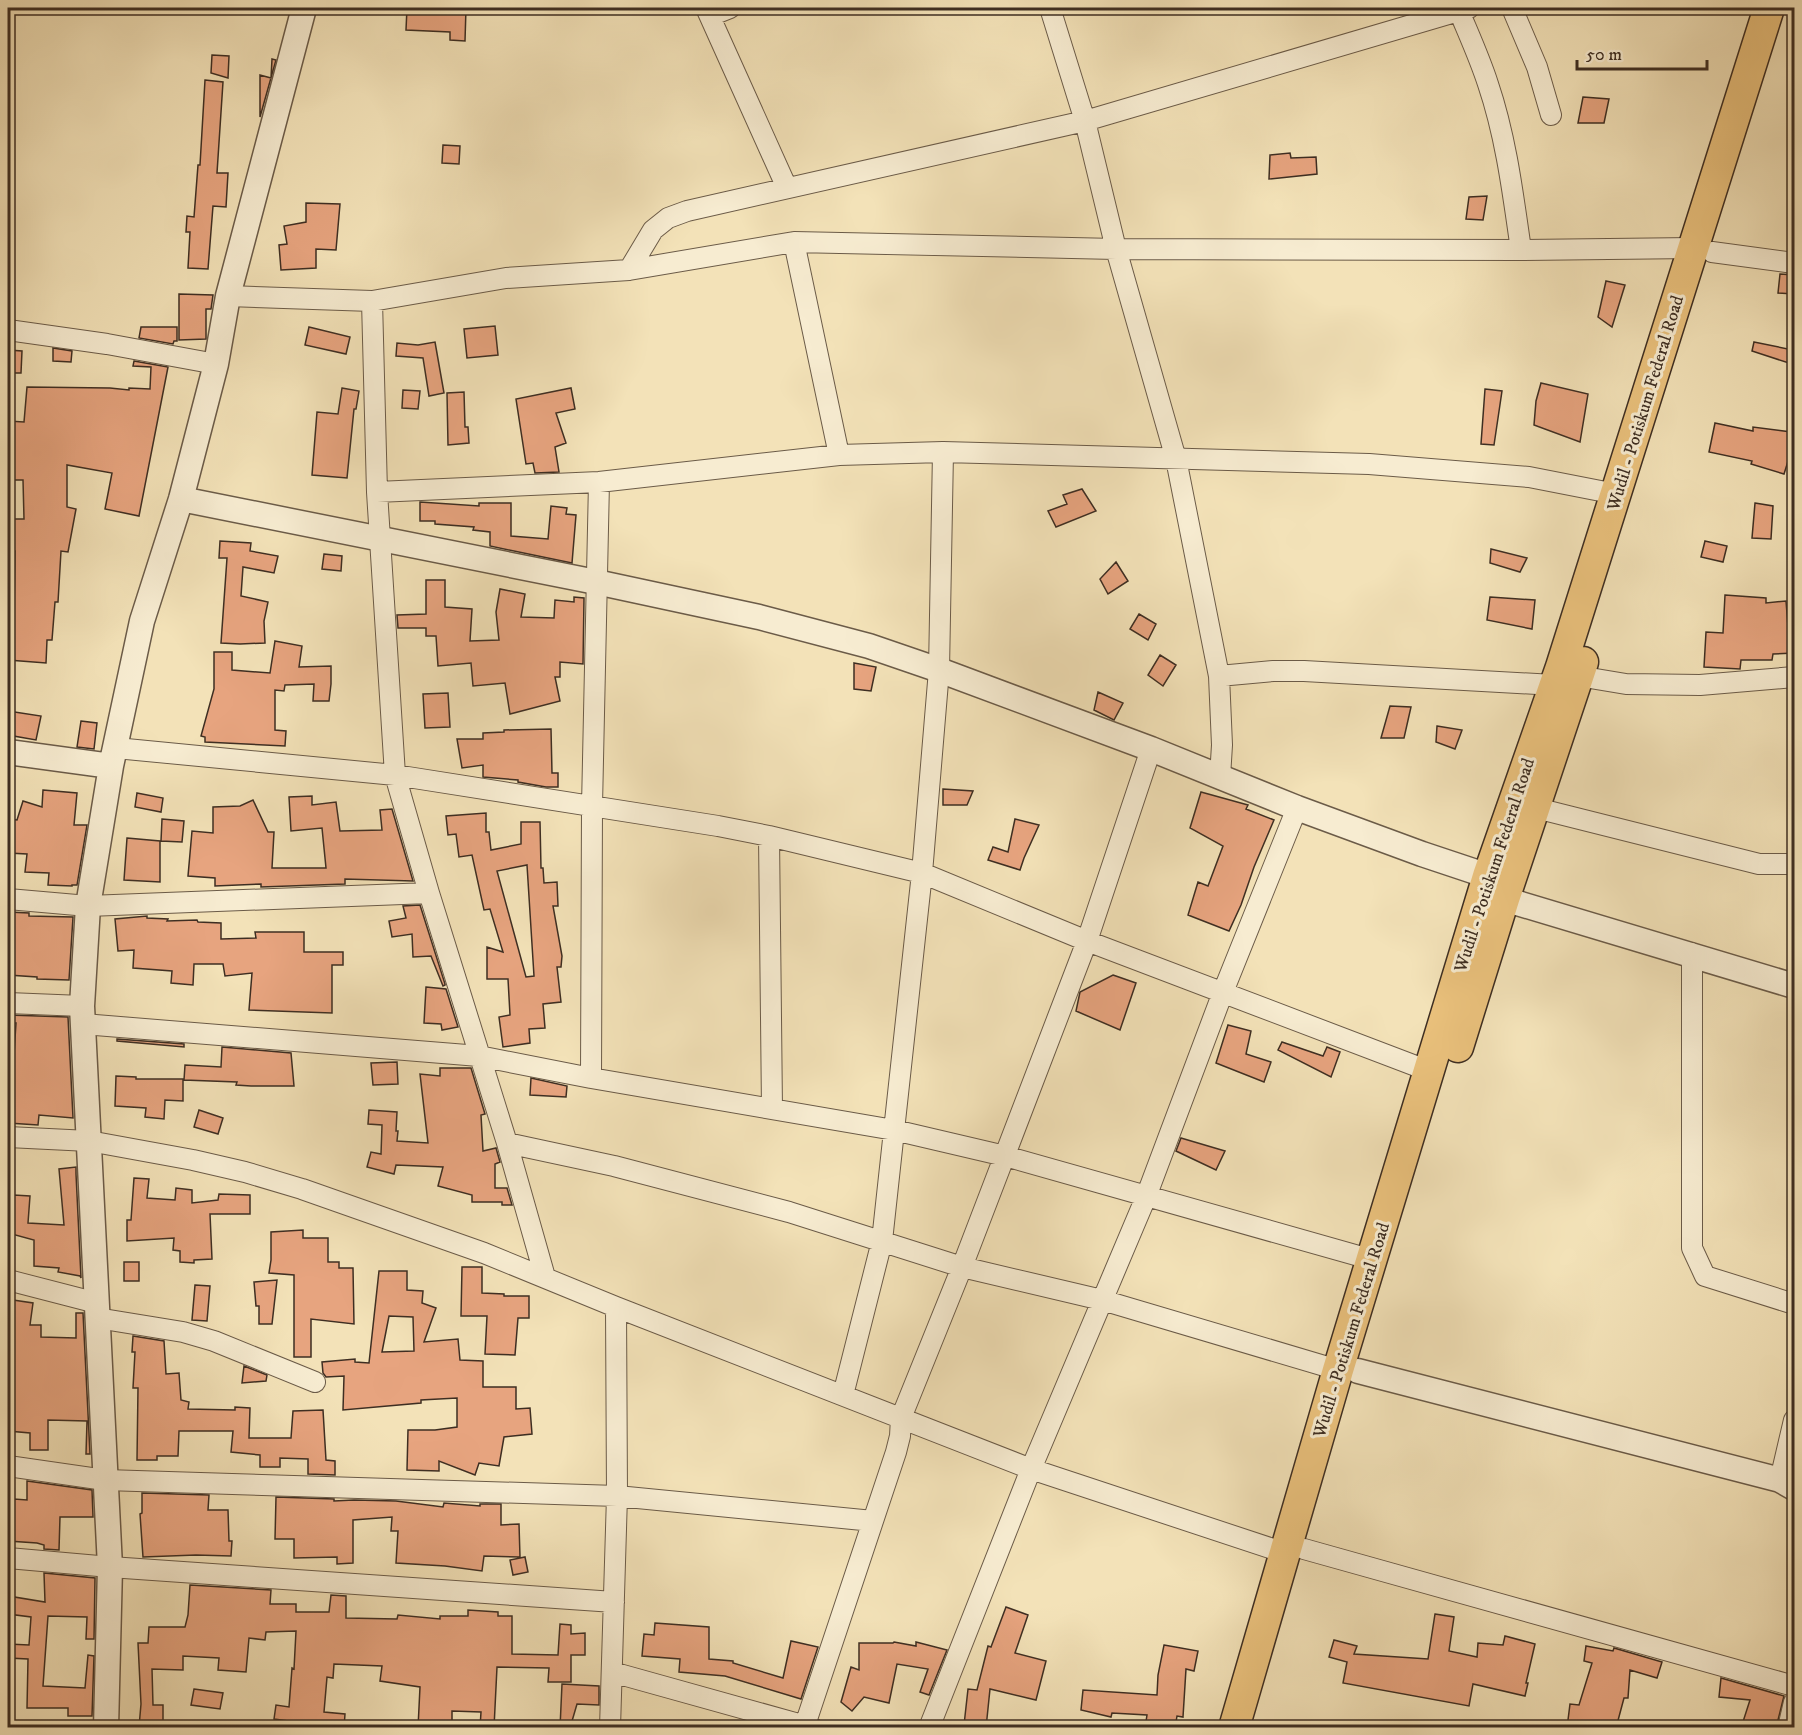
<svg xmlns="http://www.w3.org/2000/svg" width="1802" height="1735" viewBox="0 0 1802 1735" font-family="'IM FELL DW Pica',serif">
<rect width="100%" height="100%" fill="#f3e2b8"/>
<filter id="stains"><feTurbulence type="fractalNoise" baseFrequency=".00333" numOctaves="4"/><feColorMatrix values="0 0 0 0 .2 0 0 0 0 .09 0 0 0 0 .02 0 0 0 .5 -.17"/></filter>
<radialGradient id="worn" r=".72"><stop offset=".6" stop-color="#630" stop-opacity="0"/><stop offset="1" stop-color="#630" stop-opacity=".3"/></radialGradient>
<!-- building -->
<path fill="#e7a47f" stroke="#3e2e22" stroke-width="1.5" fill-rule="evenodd" d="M407,8H466L465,41L450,40V32L406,30Z
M212,55L229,56L228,78L211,73Z
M272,59L276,60L260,117V75L271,78Z
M205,80L223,82L217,173H228L226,207L213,206L208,269L188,268L190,232H186L187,216L194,217L198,165H200Z
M1583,97L1609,99L1604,123H1578Z
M443,145L460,146L459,164L442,163Z
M1290,153L1291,158L1316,157L1317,174L1269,179L1270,155Z
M1487,196L1483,220L1466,219L1469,197Z
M306,203L340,204L336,250L316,249V268L281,270L279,245L287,244L284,226L306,222Z
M1780,274L1794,275V294L1778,293Z
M1606,281L1625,285L1612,327L1598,317Z
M179,294L213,295L211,309H206V339L179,340Z
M495,326L498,355L467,358L464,329Z
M141,327H177V341H174L173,344L139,338Z
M309,327L350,337L346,354L305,345Z
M435,342L444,393L429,396L423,358L396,356L397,343L418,345Z
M1754,342L1793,350L1792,364L1752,351Z
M53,348L72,351L71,362L53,361Z
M8,350L22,351L21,373H8Z
M134,361L168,367L139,516L105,509L112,473L67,465V507L76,509L68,552L61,551L58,602H55L52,640H47L46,663L8,660V610H14L15,551H11V519H24L23,480H11L8,421L24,422L27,387L110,388L129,390V388L150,389L151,367L133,366Z
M1541,383L1588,394L1580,442L1534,425L1536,401Z
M342,388L359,391L356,409H354L347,478L312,475L317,412L338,414Z
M571,388L575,409L556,413L566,443L555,447L559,472L535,473L533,463L526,464L516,399Z
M1485,389L1502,391L1494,445L1481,444Z
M403,390L420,391L418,409L402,408Z
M464,392L465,427H468L469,443L448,445L447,393Z
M1715,423L1753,431V427L1791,432L1789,458L1784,474L1751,464L1752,461L1709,452Z
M1082,489L1096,511L1056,527L1048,511L1067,504L1063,495Z
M420,502L479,506V503H511V536L548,539L551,506L567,508L566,514L576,515L572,563L490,546V532L473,530L474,527L435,524V521H420Z
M1755,503L1773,506L1771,539L1752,538Z
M220,541L251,543L250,551L278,556L274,573L243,567L241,596L268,602L264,621L265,643L240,644L221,643L227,558H219Z
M1705,541L1727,546L1723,562L1701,557Z
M1491,549L1527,558L1520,572L1490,563Z
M324,554L342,556L341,571L322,569Z
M1116,562L1128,581L1108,594L1100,579Z
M426,580H445V607L472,609L470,641L499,640L496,612L500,589L525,594L521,617L554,618L555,600L574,602V597L584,598L583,664L560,662V677H555L560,701L510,714L505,683L473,686L471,663L438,666L436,636H426V628H398L397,615L426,614Z
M1725,595L1766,598V603L1786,601L1789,639L1794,638V653L1773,654L1772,660H1741L1740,669L1704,667L1706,632L1723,633Z
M1490,597L1535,600L1532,629L1487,620Z
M1139,614L1156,624L1148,640L1130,629Z
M275,641L302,646L299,667L331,666V684L329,701H313L314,684L285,685L284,691L275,690V730L286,731L285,746L205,742V737L201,736L214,689V652H232V670L270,673Z
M1160,655L1176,665L1163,686L1148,675Z
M854,663L876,667L871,691L854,689Z
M1098,692L1123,703L1114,720L1094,710Z
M448,693L450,727L425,728L423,694Z
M1390,706L1411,707L1404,738H1381Z
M8,711L41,716L36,740L8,735Z
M81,721L97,723L94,749L77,747Z
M1437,726L1462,730L1455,749L1436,742Z
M551,729L552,773H558V787H546L518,782V780L483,777V765L462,768L457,739H483V733L504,732V730Z
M943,789L973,791L967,805H943Z
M43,790L77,793L74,825H87L77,885H72V886L48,885L49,873L25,872L27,854L8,853V819L17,820L23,801L42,807Z
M1201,792L1248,805L1246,809L1274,820L1254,867L1241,905L1229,931L1188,915L1198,882L1208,886L1223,846L1190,828Z
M137,793L163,798L161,812L135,807Z
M312,796V805L336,802L340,831L382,830L380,810L392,809L413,881L345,879V884L261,887V884L215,886V878L188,876L192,831L213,833V807L240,806L253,800L268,832H274L272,868H326L322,828L291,831L289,797Z
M486,813V832H489L491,850L521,844V822H540L541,868H543L544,883L557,882L558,906H553L562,956L561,967H557L561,1002L543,1004L545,1028L529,1029L530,1043L503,1047L499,1017L510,1015L508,979H487V947L503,952L490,909L484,910L472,855L459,857L456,834L448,835L446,816ZM527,865L534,976L526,977L497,871Z
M162,819L184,821L182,842L161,841Z
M1015,819L1039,825L1024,858L1020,870L988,860L993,847L1008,852Z
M127,838L160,841V882L124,880Z
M420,905L445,984V985L443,986L431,956L413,957L412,934L392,937L389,921L406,918L403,906Z
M8,912L29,913V916L73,917L69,980L37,979V977L8,975Z
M147,916V918L168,919L167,921L197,920L198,922L221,923V939L256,938L255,932H304V952H343V965H332V1013L249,1010L252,973L225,976L223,964H194L193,985L171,983L172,971L133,968L134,950L118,951L115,919Z
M1113,975L1136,983L1120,1030L1076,1011L1080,992Z
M426,987L446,989L458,1027L442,1030L441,1024L424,1023Z
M8,1015L68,1017L73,1118L39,1115L38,1125L8,1123V1069H13L16,1023H8Z
M1228,1025L1251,1031L1246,1054L1271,1062L1264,1082L1216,1063Z
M117,1039L184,1044V1047L117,1041Z
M1282,1042L1323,1056L1327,1047L1340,1052L1331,1077L1278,1050Z
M222,1047L291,1053L294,1086H251L236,1085L237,1082L184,1080L185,1065L221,1067Z
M397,1062L398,1084L373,1085L371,1063Z
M440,1068H471L485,1114L481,1115L483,1151L496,1148L500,1162L495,1164V1188H507L512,1205H502V1202H472V1195L438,1186L443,1167L396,1165L394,1174L367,1167L371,1152L381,1154L382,1125L368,1124L369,1110L397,1112L396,1131H398L397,1141L428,1143L420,1074L440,1076Z
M116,1076L136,1077V1079H183V1101L165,1100L164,1119L145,1117L146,1108L115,1106Z
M531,1078L567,1086L566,1097L530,1095Z
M199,1110L223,1118L218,1134L194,1127Z
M1181,1138L1225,1151L1216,1170L1176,1151Z
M76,1167V1174L81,1278L80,1276L58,1272L59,1268L34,1266V1240L8,1233V1201L14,1202V1195L30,1196L28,1223L64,1225L59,1169Z
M134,1178L149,1179L147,1198L175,1200L176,1188L192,1190V1203L218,1200L219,1194L250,1195V1214H210L212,1259L194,1260V1263L180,1262V1251L173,1250L174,1238L127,1241V1220H131Z
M303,1230V1238H328V1262H339V1268H353L354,1324L311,1319V1357H294V1275L269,1273L271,1260V1232Z
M124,1262H139V1281H124Z
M462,1267H482V1293L504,1294V1296H529V1318H518L515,1355L485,1354L487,1316H461Z
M379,1271H407V1290L423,1291L422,1303L436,1308L424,1342L458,1339L460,1360L483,1361V1387H516V1409L530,1408L532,1434L504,1437L499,1466L479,1463L475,1475L439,1461V1471L407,1470L408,1430H435L457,1427V1398L421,1400V1403L343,1410L344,1376L326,1377L323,1373L322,1362L355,1359V1362L369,1363ZM389,1316L413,1317L414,1351L382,1352Z
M277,1280L272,1324H259V1306H256L254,1282Z
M195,1285L210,1286L207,1321L192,1320Z
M13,1300L33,1303L30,1325H41V1337L76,1338V1313H83L90,1454H86L87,1421L48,1420V1450H30V1433L8,1431V1340Z
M133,1336L164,1341L166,1374L179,1373L181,1400L189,1402L188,1409L235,1410V1407L250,1408L249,1438H291L293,1411L323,1410L326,1460L335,1461V1475L308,1474V1459L280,1458V1467H260V1455L231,1452L233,1431H179L178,1456H157V1460H137L138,1388H133L135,1352H132Z
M244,1366L267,1375L266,1381L242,1383Z
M27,1481L92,1490L93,1517H60L59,1550L44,1549V1545L37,1543L8,1541V1502L14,1503V1499L27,1500Z
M142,1493L209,1495L208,1510H228L229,1541H232L231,1556L196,1555L143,1557L140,1514L142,1513Z
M276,1497L334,1499V1501L354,1500L396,1501L443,1507L444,1503L480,1506V1504H501V1525L519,1524L520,1557L484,1556L482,1571L445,1566L396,1563L398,1531H391L392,1517L353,1520V1563L337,1564V1557L294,1558V1539H275Z
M525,1557L528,1572L513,1575L510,1560Z
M44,1573L95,1578L94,1639H86L87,1617L48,1616L43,1686L85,1688L88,1655L94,1656L92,1716H68V1708H27L28,1659L8,1658V1644L29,1645L31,1617L8,1614V1596L45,1602Z
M190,1585L271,1590L270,1604H296V1612H329L331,1595L346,1596V1618L397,1619L398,1615L440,1619V1616H468V1610L498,1612V1616H512V1654L558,1655L560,1624L571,1625V1634L585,1633V1655H571V1682H548L549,1668L497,1667L494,1728H480L481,1712L452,1711V1728H418L420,1687L380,1681L382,1666L334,1664L333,1678L327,1677L324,1712L345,1714L344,1728H288V1721L274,1719L276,1705L289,1707L292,1668L294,1669L296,1631L266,1632L265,1640L249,1638L246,1672L218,1670L219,1658L183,1656V1670L152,1669L153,1705H163V1727H139L141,1704L138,1643H148L149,1627H185L188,1615Z
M1006,1607L1028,1615L1015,1653L1046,1661L1036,1700L990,1689L986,1728L964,1725L968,1689L977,1690L988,1646L991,1647Z
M1435,1614L1454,1617L1449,1651L1477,1657L1478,1643L1503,1645L1505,1636L1535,1644L1526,1683H1528L1525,1696L1473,1684L1469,1706L1343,1683L1347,1662L1329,1657L1334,1640L1357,1646L1354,1654L1428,1659Z
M655,1623L709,1627V1659L733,1661V1663L783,1678L791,1641L818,1647L801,1699L725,1676L679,1672L680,1659L642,1656L644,1634L654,1635Z
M894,1642L916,1646V1642L947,1650L929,1695L920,1692L928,1669L897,1664L889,1703L864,1697L852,1711L841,1702L851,1667L859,1670V1643H893Z
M1164,1645L1198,1651L1194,1671L1186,1669L1183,1717L1177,1716L1175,1728H1145L1147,1715L1112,1713L1111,1717L1081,1710L1083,1690L1157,1695L1158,1675Z
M1586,1646L1613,1651L1614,1648L1662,1662L1657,1678L1630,1670L1628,1698H1624L1616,1728H1567L1570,1704L1579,1705L1592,1663L1584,1661Z
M1721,1678L1784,1696L1776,1728H1741L1750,1700L1719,1697Z
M562,1684L599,1686V1705L577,1704L570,1728H560Z
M194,1689L223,1693L220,1709L191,1705Z"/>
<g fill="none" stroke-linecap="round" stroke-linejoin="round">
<!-- minor casing -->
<g stroke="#6b5b48" stroke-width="22">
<path id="minor" d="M706,8L787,188
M1050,8L1085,121L1116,249L1176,459L1219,676L1222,745L1220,777
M1512,8L1537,67L1551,115
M1459,11C1469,35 1480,59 1488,84C1506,137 1513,194 1521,250
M710,16L730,8
M794,242L839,455
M1712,252L1794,263
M629,270L653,230L668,218L687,211L1085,121L1469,8
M228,296L372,301L506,278L629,270L794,242L1116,249L1521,250L1693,248
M372,301L377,492L395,775L429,893L507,1143L545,1277
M8,330L107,344L216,364
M377,492L599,482L839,455L943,452L1369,464L1529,477L1616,494
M1219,676L1273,671H1304L1554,685
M1578,676L1626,684L1700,685L1794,677
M116,748L395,775L718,826L769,836L922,873L1087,941L1429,1071
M1536,808L1759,864H1794
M769,836L772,1109
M8,899L88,906L429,893
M1691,953L1692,955V1248L1705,1276L1794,1304
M8,1003L82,1006
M83,1024L479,1056L591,1078L894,1130L1005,1156L1373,1260
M591,1078L592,806L599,482
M8,1137L89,1141L193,1160L245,1172L302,1189L484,1253L616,1307L1031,1469L1285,1553
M507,1143L614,1166L789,1212L962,1267L1102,1300L1338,1370
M8,1280L97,1303
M97,1318L183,1332L214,1341L315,1382
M843,1395L882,1241L922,873L939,670L943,452
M8,1466L105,1480L617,1496L873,1521
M1780,1480L1794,1420
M1304,1549L1794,1686
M8,1558L110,1567L614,1602
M612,1672L813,1728
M610,1728L617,1496L616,1307
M804,1728L896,1452L900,1436L901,1418L962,1267L1087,941L1151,749
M929,1728L1031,1469L1146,1197L1223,992L1297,808
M1788,1728L1794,1702"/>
</g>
<!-- tertiary casing -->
<g stroke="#6b5b48" stroke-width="27">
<path id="tertiary" d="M181,499L596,582L759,617L869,646L939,670L1151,749L1297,808L1422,854L1488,876L1504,899L1794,986
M8,752L111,766
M1358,1371L1780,1480L1794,1488
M106,1728L110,1567L82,1006L88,906L111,766L142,621L181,499L216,364L228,296L304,8"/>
</g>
<!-- primary casing -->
<g stroke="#3e2e22" stroke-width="33">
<path id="primary" d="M1458,1047L1504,899L1583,662
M1234,1728L1338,1370L1488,876L1561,667L1769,8"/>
</g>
<!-- minor -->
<use href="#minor" stroke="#f7ecd1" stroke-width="20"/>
<!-- tertiary -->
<use href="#tertiary" stroke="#f7ecd1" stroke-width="24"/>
<!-- primary -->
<use href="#primary" stroke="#eac17c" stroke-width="30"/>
</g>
<g text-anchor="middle" stroke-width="6" stroke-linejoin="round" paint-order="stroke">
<!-- street labels -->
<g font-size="18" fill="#3e2e22" stroke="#f7ecd1">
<text transform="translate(1645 403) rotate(-73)" y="6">Wudil - Potiskum Federal Road</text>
<text transform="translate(1494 865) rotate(-72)" y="6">Wudil - Potiskum Federal Road</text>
<text transform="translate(1351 1330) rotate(-73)" y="6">Wudil - Potiskum Federal Road</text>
</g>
</g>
<!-- margin -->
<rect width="1802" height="1735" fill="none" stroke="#f3e2b8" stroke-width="30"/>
<rect x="9" y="9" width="1784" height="1717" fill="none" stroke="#3e2e22" stroke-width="3"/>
<rect x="15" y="15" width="1772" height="1705" fill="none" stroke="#3e2e22" stroke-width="1.5"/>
<!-- scale -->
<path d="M1577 60v9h130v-9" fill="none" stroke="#3e2e22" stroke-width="3"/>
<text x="1586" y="60" font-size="18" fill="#3e2e22" stroke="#f7ecd1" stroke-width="4.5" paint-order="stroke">50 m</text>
<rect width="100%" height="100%" filter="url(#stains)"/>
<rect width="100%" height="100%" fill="url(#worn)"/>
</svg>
